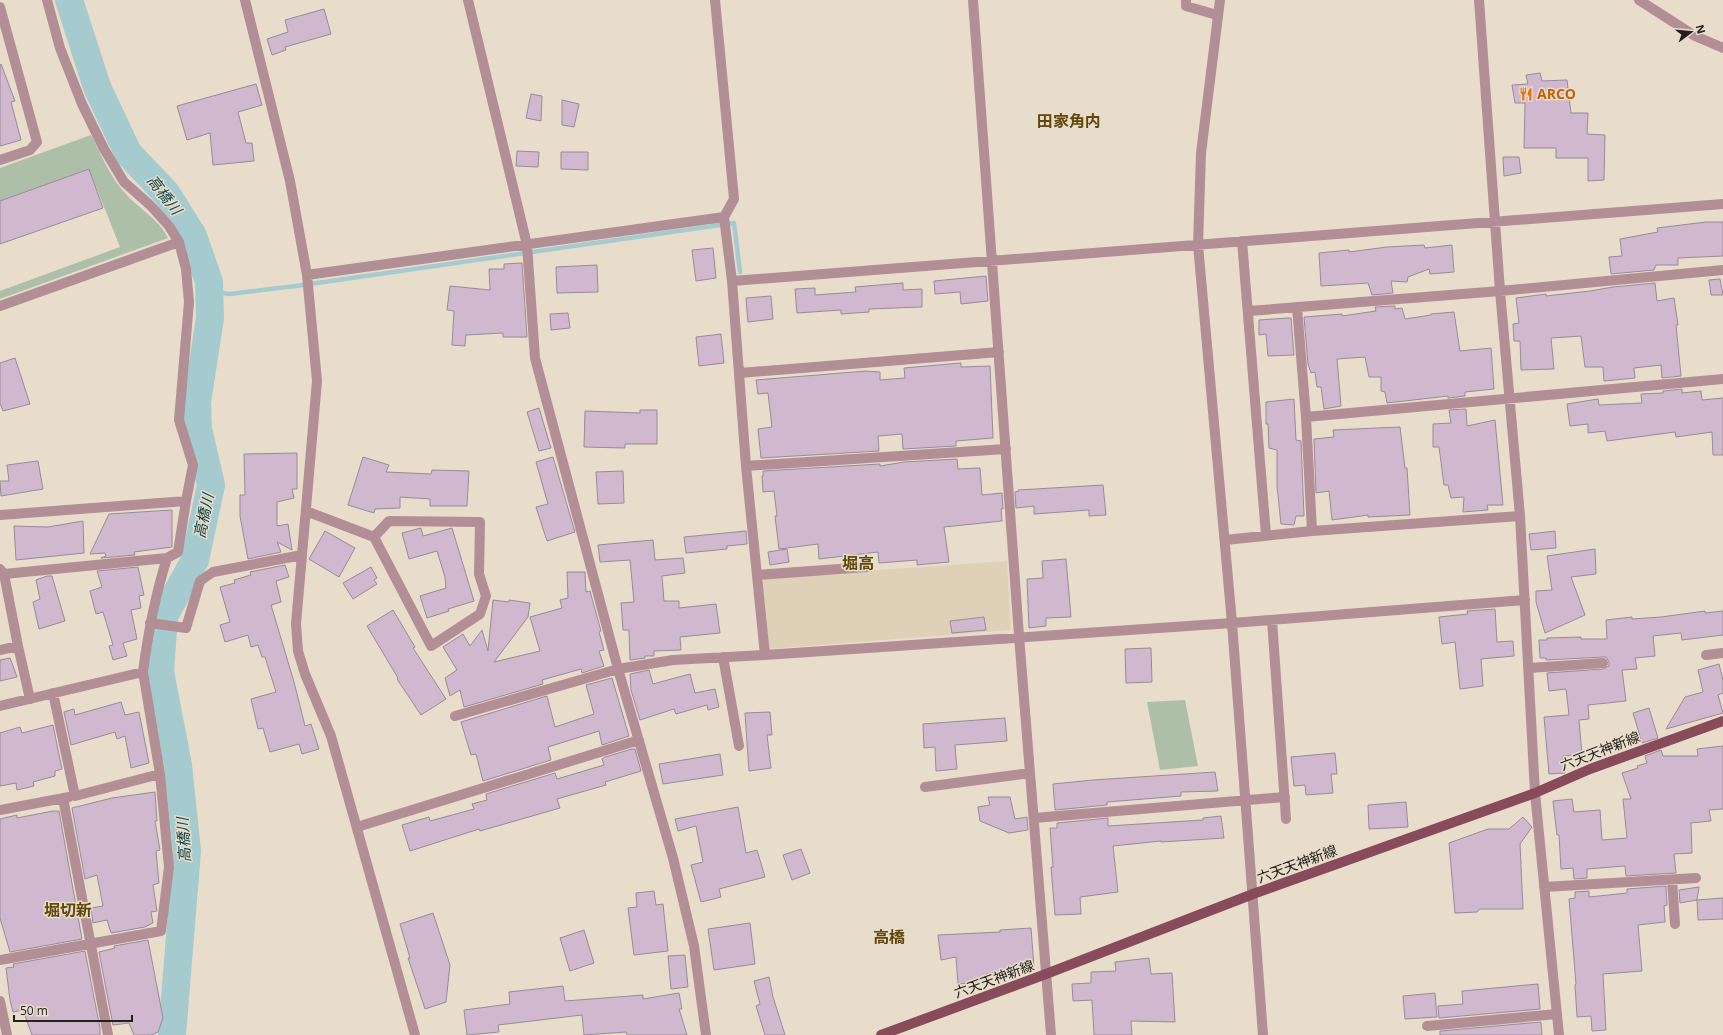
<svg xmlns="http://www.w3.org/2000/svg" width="1723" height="1035" viewBox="0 0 1723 1035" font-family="'Open Sans','Noto Sans JP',sans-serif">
<rect width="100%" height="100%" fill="#e8ddcb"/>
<!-- built -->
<path fill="#dfd0b8" d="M1007,561L1011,630L769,649L763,578Z"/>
<!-- green -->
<path fill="#adbfa8" d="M91,135C101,154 110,177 125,193C139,209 158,218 168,238L0,299V291L120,247L89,169L0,201V168Z
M1185,700L1198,766L1160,770L1147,702Z"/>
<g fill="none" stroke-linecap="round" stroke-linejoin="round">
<!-- stream -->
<path stroke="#a5cbcf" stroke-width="4.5" d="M209,291L229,294L296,286L734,223L740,272"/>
<!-- river -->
<path stroke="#a5cbcf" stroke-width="28" d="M69,0L97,87L128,153L166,193L193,236L209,282L210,318L197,402L198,429L211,485L195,560L164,616L160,672L178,765L187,851L172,1035"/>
</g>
<!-- building -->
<path fill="#d0b9cf" stroke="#988a98" d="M324,9L331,34L285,47L286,50L272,55L267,39L288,32L285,20Z
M1,64L15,101L11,102L21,140L0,146V65Z
M1540,73L1542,81L1567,80L1571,113H1588L1587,134L1605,135L1604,180L1588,181V158H1556V148H1524L1525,103H1515L1512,85L1528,84L1526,75Z
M256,84L262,105L238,112L246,143H252L254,161L213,165L210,133L187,140L177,106Z
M531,94L542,96L541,121L526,118Z
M562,100L579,104L574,127L562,125Z
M517,151L539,152L538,167L516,166Z
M561,152H588V170L561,169Z
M1503,157H1519L1521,173L1504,176Z
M89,169L103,208L0,244V201Z
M1706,222H1723V256L1678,258V265H1656L1654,270L1611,274L1609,257L1622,256L1620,239L1658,232L1657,228Z
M1424,245L1425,248L1452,245L1454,272L1430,274L1429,269L1408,277L1407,282L1391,281L1393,293L1372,295L1368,283L1321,286L1319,253L1349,250V252L1387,247Z
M713,248L716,278L696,281L692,250Z
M522,263L527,337H503V333L466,335L465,346L452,345L454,311L447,310L450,286L490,290L489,269H504V264Z
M597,265L598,292L557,293L556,267Z
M986,276L988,301L961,304L960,292L935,294L934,281Z
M1720,279L1723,295H1711L1709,280Z
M903,283V290L922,289V307L869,309V312L841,314V310L797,313L795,289L815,288V295L856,292L855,287Z
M1655,283L1657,301L1674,298L1678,325H1676L1681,376L1662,378L1661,365L1634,368L1635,378L1604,381L1603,367H1585L1581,336L1551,338L1554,369L1521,370L1520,341H1514L1513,324L1519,323L1516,298L1546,294V296L1590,291L1613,287Z
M771,296L773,319L748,322L746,298Z
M1395,306V309L1402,308L1405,319L1431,315V314L1454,312L1460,351L1491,348L1494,389L1465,392V396L1448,398V396L1387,403L1385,392L1381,391V377H1369L1365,357L1337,359L1341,406L1324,409L1321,387H1317L1315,372L1311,373L1308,364L1304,317L1342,314V316L1376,311L1375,307Z
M568,313L570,328L551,330L550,314Z
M1287,318H1291L1294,355L1268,356L1266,334L1259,335V320Z
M721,334L724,363L699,366L696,337Z
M15,358L30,404L3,411L0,403V363Z
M961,363V367L990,366L993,438L956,441V446L903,449L902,434L878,436L879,451L761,458L758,429L772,427L768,393L758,394L756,380L866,371L880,372V380L905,378L904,368Z
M1682,389V393L1701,391L1702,400L1723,398V455H1713L1712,432L1676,437L1675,432L1607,441L1605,431L1588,433V424L1570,426L1567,404L1598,399L1599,405L1642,403L1641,394L1663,393V391Z
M1294,399L1296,440L1301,441L1304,516H1296L1294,525L1281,524L1277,486V450L1269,448L1268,424H1266V402Z
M539,408L551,448L539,451L527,412Z
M1466,409L1467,426L1495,420L1503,505H1487L1488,510L1463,512L1464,497L1451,498L1448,485H1444L1439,447H1433V424L1451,423L1449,410Z
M640,410H657V444H625V448L584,447L585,411L640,413Z
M1400,427L1405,468H1407L1410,515L1368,517V515L1332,520L1329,491L1316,493L1314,439L1334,437L1333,430Z
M297,453V489H292L294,498L277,502V526L288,524L292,550L277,542L281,552L248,559L240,516V495H245L244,454Z
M363,457L389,465L386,472L431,474L432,470L469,471L467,506H430V499L400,497V508L375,509L374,513L348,505Z
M553,457L575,532L547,541L536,507L548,504L536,462Z
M957,459L958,469L980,468L982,495L1002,493L1003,509H1001L1002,521L944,527L949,562L917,565V560L879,563L878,552L819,559L818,544L779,549L775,516H777L774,491L763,492L762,476H763V471L880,464V466L904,462Z
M38,461L43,489L1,496L0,481H9L7,465Z
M623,471L624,503L598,504L596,472Z
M1103,485L1106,515L1089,516V510L1034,514V506L1016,508L1015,492L1019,491L1018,490Z
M172,510V547L134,552L135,555L101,558L106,556L105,553L90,554L109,514Z
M83,521L84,553L16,560L14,526L48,527Z
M421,528L423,536L452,528L474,601L448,609L449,611L427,618L420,596L446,588L445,577L437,551L409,559L402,533Z
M325,531L355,548L339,577L309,559Z
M746,531L747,544L727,546V549L686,553L684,537Z
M1555,531L1556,548L1531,550L1529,534Z
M653,540L655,560L683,558L685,573L662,576L664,601H679V608L716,604L720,633L680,637L681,650L654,651V656H645V658L630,660L629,630H623L621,603L634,602L630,560L600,562L598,545Z
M787,549L789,562L770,565L768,552Z
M1595,549L1596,574L1571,577L1585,615L1545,633L1536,602V591L1552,590L1547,556Z
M1066,559L1071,617L1046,618V626L1029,628L1027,579L1043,578L1042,561Z
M285,565L289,577L276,581L281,602L271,605L294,682L305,726L311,724L319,749L302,754L299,744L270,752L263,728L258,729L251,699L276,692L265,657H262L258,645L251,647L248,635L225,642L220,625L230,622L220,587L235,583L234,580L251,575L250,572Z
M138,567L144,595L139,596L141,608L131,610L137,639L123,643L127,656L113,660L109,646L113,645L103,612L96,614L90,591L102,587L97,571Z
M371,567L377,578L374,580L377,584L353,599L343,583Z
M567,572H585L586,592L590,591L601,631L599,632L604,650L599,651L604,666L582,673L581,669L542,680L543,684L464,707L460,690L450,696L445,678L457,670L443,647L463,634L470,646L482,630L488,651L493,600L509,602V600L530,603L528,617L494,662L540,651L530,617L562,608L560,600L568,598Z
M47,576H52L65,621L39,629L33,602L40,599L36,580Z
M1495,609L1497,642L1513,641L1514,656L1481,659L1483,686L1460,689L1455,642L1442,644L1439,617L1468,614L1467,611Z
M393,610L415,647L413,648L446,699L421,715L397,679L398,678L367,626Z
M1705,611V613L1723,611V635L1682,640L1681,633L1653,636L1655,656L1635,658L1637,669L1622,670L1626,701L1588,705L1589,719L1579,720L1582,755L1563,756L1565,773L1549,774L1544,717L1569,715L1566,689L1549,691L1547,673L1603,669L1609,666V662L1606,657H1603L1546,660V658H1540L1539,640H1547V638L1581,637V639H1607L1606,620L1632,617V619L1661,617Z
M984,617L986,630L952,633L950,621Z
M1151,648L1152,682L1126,683L1125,649Z
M10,658L17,677L0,681V660Z
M1719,664L1723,680V693L1718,695L1723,713L1666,729L1685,697L1703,692L1698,670Z
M649,670L653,684L690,674L695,693L715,689L719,707L708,710L707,705L676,714L674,709L640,720L631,690L630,674Z
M612,678L629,736L602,745L599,731L548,747L551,760L483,781L476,754L471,755L461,722L547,696L555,727L594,714L586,685Z
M121,702L125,715L139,712L149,763L131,768L125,736L117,739L115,732L71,745L64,712L74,709L75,715Z
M1649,708L1658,738L1642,743L1633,713Z
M770,712L772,735H767L771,768L749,771L745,713Z
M1005,718L1007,741L955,745L957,769L936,771L935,747L924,748L923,724Z
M53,725L62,769L55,771V776L33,782L34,786L17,790L16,783L0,786V733L20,727L22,733Z
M1723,746V809L1709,810L1711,821L1691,823L1692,853L1674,854L1676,873L1626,876L1625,866L1587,869V878L1574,879L1573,868L1561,869L1559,835H1557L1553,801L1572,799L1574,812L1600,810L1602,840L1627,838L1623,799H1631L1622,773L1638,768L1637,766L1647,763L1645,756L1661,750L1663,756H1698L1697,749Z
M632,749H635L641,771L605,782L606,785L557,799L560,808L480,831L479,829L410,851L402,825L429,817L430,821L474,809L472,804L487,800L486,794L555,773L557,779L604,765L602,759L605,757Z
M1335,753L1337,774H1331L1333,793L1306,795L1305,785L1294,786L1291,757Z
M720,754L723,775L663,784L659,764Z
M1215,772L1218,791L1181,792V796L1107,802V805L1055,810L1053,784L1093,780Z
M155,792L157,821H155L160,850L156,851L159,883L153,885L157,911L151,912L153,923L145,927L111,933L107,920L93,923L91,908L103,906L97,875L85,879L72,808L112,798Z
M988,797H1010L1015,819L1027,817L1028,830L1009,833L980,821L978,807L990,805Z
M1406,802L1408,827L1369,829L1368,805Z
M738,807L746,853L757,850L765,877L719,889L721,897L701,902L691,865L703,862L696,826L678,831L675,819Z
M53,811H59L82,939L10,952L0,918V819L17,815V818Z
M1221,816L1224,838L1161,842V841L1113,846L1118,892L1080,897L1081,914L1055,915L1051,867H1053L1050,828H1057V823L1108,818V826L1203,820V818Z
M1523,817L1532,827L1520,844L1523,909H1480L1477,912L1455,913L1449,843L1488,829H1509Z
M801,849L810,873L792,880L783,855Z
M1666,886L1667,905L1664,906L1665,922L1638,925L1642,971L1603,974L1606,1030L1592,1031L1591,1016L1577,1017L1575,985L1576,984L1569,899L1575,898V892L1589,891V897L1627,893V889Z
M1699,887L1697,900L1680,903L1679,890Z
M654,891L656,905L663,904L668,951L634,955L628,908L637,907L636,893Z
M1723,898V919L1698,920L1697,900Z
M433,913L450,965L446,1002L425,1009L408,958H410L400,924Z
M750,923L755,964L714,970L708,929Z
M1031,928L1034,967L986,974V982L958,984L956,957L941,960L938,935L1000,932V930Z
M584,930L594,963L570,971L560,938Z
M148,940L163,1018L158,1032L151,1035H134L129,1023L113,1025L99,952L115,948L114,946Z
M85,951L100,1028V1035H32L23,1010L13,1012L10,1000L6,968L14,967L13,964Z
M685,955L688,987L671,989L668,956Z
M1149,958L1151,974L1172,973L1175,1022L1131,1021L1132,1035H1094L1092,1000L1073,1001L1072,984L1091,983V972L1116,971L1115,962Z
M769,977L773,997L785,1035H765L756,1006L760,1004L754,981Z
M1538,984L1540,1009L1439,1018L1438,1006L1463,1004L1462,991Z
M563,986L565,1001L643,995V999L679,993L682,1009H679L687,1035H627L626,1032L584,1035L582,1015L498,1025L499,1032L467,1035L464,1010L510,1004L509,992Z
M1435,993L1437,1017L1405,1019L1403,996Z
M1541,1022L1542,1035H1440V1031Z"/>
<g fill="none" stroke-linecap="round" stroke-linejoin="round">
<!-- minor -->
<path stroke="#b28e95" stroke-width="10" d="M245,0L290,181L307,275L317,381L296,624L298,651L305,674L331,736L415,1035
M468,0L527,245L535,358L618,669L673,858L694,946L706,1035
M715,0L734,199L724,217L732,281L746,466L765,655
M973,0L1019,636L1051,1035
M1186,0V6L1217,15
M1220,0L1201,153L1198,245L1232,623L1263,1035
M1479,0L1500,291L1520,516L1535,793L1559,1035
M1639,0L1695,36L1723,48
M0,7L37,142L30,150L0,160
M1242,241L1266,535
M307,275L724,217
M732,281L1723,204
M0,306L179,242L169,226L150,205L124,182L104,149L82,104L60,48L47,0
M1297,307L1306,417
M1249,311L1500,291L1723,270
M739,373L999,352
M746,466L1006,449
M306,511L374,537L389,521L480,522L479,574L486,596L480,614L431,646L374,537
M0,515L186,501L193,465L179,420L189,302L186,269L179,242
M1312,531L1306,417L1723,379
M1225,540L1312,531L1520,516
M167,558L178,552L186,501
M0,569L4,574L167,558C155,596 148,633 143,672
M757,575L867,567
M1272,620L1286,819
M150,623L186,628L200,581L213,572L302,555
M18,646L30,699
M0,650L18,646L4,574
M1706,655L1723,653
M723,657L739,746
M1529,668L1603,663
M53,693L75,796L160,774
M0,706L143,672L160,774L169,867L161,931L0,960
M455,716L618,669L673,660L765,655L1232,623L1525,600
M925,787L1030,773
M63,798L108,1035
M0,810L69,797
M1034,818L1285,797
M357,827L639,740
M1672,880L1675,924
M1544,887L1696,878
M0,1001L7,1035
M1427,1026L1557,1014"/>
<!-- major -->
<path stroke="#884b5a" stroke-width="10" d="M881,1035L1046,974L1253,894L1535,793L1590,769L1723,721"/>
</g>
<!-- icons -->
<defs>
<g id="restaurant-bare" transform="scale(1.08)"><path d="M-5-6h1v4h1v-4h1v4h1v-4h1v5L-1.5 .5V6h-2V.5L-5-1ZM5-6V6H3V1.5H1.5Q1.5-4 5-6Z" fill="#e8710a" stroke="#e8ddcb" stroke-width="2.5" paint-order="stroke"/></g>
</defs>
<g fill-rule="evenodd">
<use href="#restaurant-bare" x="1526" y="94"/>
</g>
<g text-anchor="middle" stroke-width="3" stroke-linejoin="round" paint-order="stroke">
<!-- food labels -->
<g font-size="14" font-weight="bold" fill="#c56008" stroke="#e8ddcb" text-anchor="start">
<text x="1537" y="99">ARCO</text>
</g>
<!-- street labels -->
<g font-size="14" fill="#242019" stroke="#e8ddcb">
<text transform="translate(1600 751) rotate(-21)" y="5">六天天神新線</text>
<text transform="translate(1297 864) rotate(-20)" y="5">六天天神新線</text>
<text transform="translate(994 979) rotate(-20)" y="5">六天天神新線</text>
</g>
<!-- water labels -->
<g font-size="15" font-style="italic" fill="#094349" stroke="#e8ddcb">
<text transform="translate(164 195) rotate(52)" y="5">高橋川</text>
<text transform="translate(204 516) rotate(-78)" y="5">高橋川</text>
<text transform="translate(184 840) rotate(-93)" y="5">高橋川</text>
</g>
<!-- quarter labels -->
<g font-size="16" font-weight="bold" fill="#5f480a" stroke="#e8ddcb">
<text x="1069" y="127">田家角内</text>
<text x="858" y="569">堀高</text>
<text x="68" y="916">堀切新</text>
<text x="889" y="943">高橋</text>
</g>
</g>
<!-- north arrow -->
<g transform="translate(1691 32) rotate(74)" stroke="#e8ddcb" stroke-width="3" paint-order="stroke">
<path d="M0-3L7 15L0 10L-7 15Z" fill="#242019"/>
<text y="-6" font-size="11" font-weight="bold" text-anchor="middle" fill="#242019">N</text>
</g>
<!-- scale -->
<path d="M14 1015v6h118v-6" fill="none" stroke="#242019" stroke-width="2"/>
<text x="20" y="1015" font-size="12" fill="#242019" stroke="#e8ddcb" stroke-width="3" paint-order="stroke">50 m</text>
</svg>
